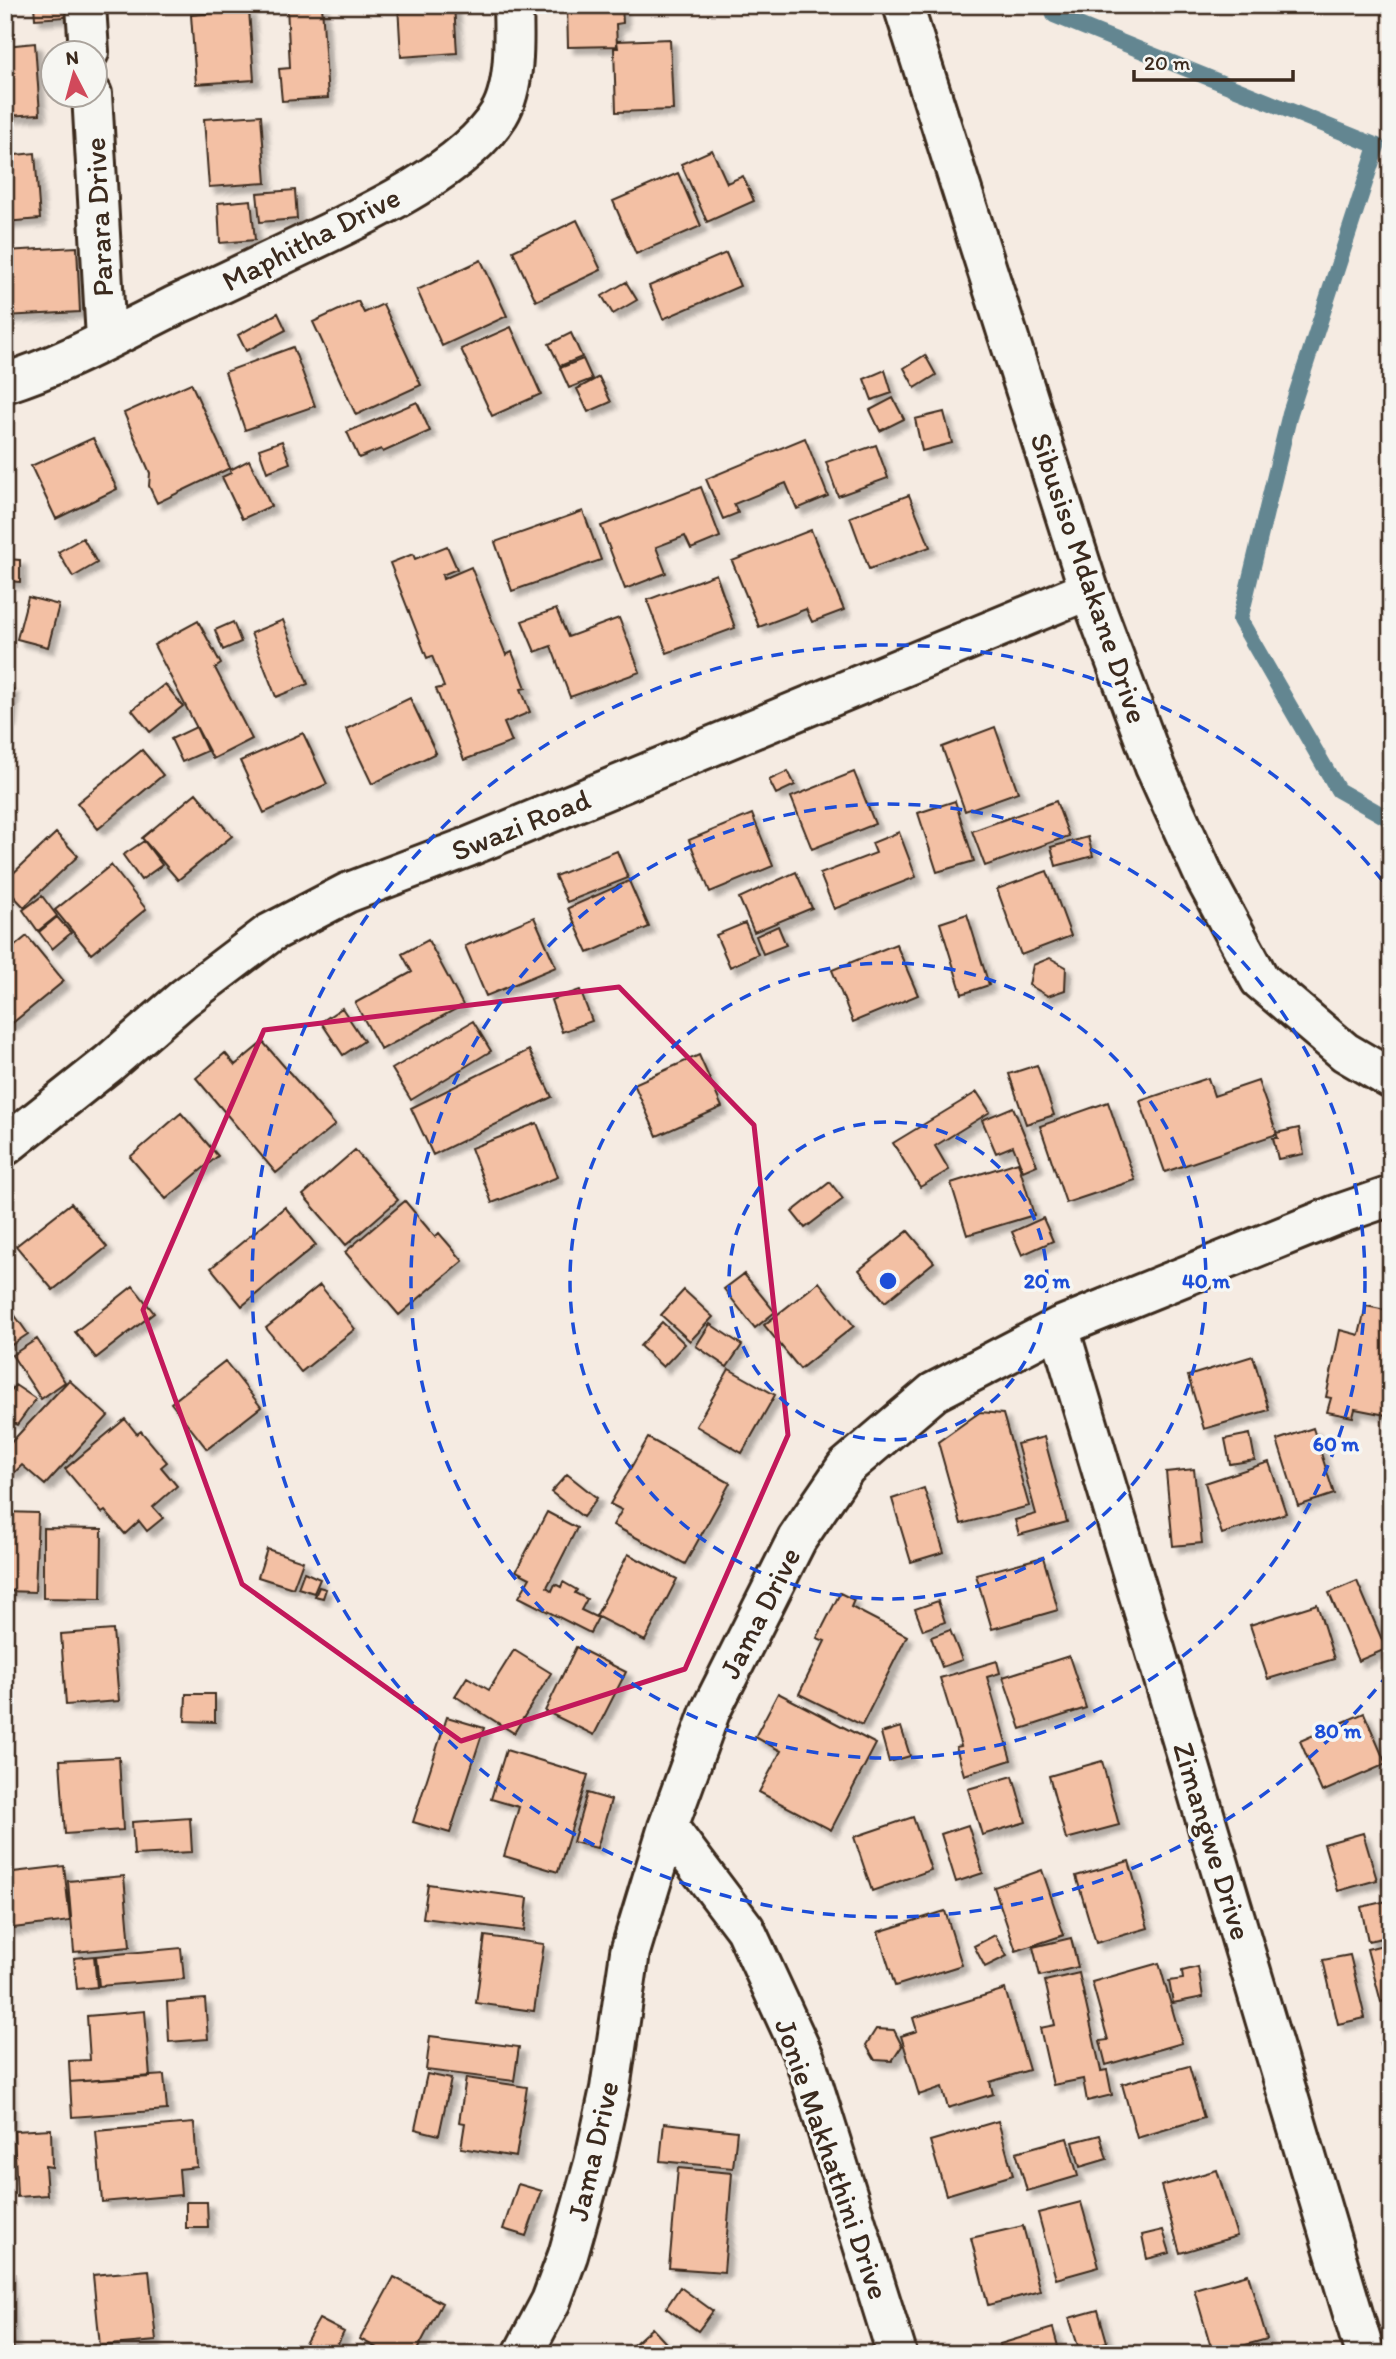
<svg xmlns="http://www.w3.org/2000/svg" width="1396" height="2359" viewBox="0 0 1396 2359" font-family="Itim,sans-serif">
<defs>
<filter id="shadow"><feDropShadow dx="6" dy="6" stdDeviation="2" flood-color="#0004"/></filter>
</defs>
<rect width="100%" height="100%" fill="#f5ebe2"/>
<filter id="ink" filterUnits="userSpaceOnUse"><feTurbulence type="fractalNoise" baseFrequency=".0143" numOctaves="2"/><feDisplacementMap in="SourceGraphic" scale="14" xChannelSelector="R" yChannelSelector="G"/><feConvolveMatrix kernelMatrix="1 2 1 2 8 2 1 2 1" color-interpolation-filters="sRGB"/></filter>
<g filter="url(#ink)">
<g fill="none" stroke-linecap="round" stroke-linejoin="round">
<!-- stream -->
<path stroke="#638691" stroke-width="16" d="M1052,5L1054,15L1377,146L1290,413L1240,620L1338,790L1391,820"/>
</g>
<!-- building -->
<path fill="#f3c0a4" stroke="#3b2a1e" stroke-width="2" filter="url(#shadow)" d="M34,5H79L80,16L35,19Z
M287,5H322L328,98L282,101L279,69L290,68Z
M398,5H454L457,53L401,57Z
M567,5H622L623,23L616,24L617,46L568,47Z
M249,10L254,80L196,84L191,15Z
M670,39L673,110L616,112L614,48H618L617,41Z
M35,43L40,114L5,116V46Z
M261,115L266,183L209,187L204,119Z
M712,150L727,183L743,176L754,201L707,222L681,164Z
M35,153L40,219L5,222V156Z
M678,173L701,226L636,254L613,201Z
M295,190L297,219L260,222L257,193Z
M251,200L255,240L220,243L218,203Z
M577,220L601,270L536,301L513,251Z
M77,247L80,312L5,316V251Z
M726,253L740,286L663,319L649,286Z
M481,260L507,316L442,346L417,290Z
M626,282L637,300L613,314L602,296Z
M358,301L364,313L383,304L421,385L356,415L313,322Z
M278,313L286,330L246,351L238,335Z
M511,327L541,394L492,416L461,349Z
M571,333L582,357L560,366L549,344Z
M293,347L315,406L245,430L225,372Z
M925,355L936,375L915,388L904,368Z
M583,359L592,379L569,388L560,368Z
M885,370L892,393L872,400L864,379Z
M599,377L611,402L588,412L577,389Z
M191,383L230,468L157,503L149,486L150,473L124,413Z
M893,398L904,419L880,431L870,410Z
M417,402L430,431L383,452L381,449L359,458L347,432Z
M944,412L952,443L922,451L915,419Z
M93,438L117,489L56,519L31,466Z
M805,438L828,496L797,509L786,483L734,504L738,513L723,519L706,479Z
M282,441L290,463L267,472L259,449Z
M876,445L888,478L838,496L826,462Z
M249,460L271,506L242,519L222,477L231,473L230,470Z
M701,487L720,537L691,549L685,536L656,547L666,573L625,589L601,526Z
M909,495L930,547L869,569L850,517Z
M583,511L601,560L512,591L495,542Z
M811,530L844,610L812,622L806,609L759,627L732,561Z
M83,538L97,563L73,577L58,552Z
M447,546L457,569L442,575L443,579L471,567L506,655L512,652L526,688L521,689L530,712L504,723L512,742L464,760L436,689L444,687L432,656L427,658L390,563L413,554L415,559Z
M7,559L20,560V582L7,581Z
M716,574L735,628L667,653L647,600Z
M28,597L59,605L48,647L17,639Z
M556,609L568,637L619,618L640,672L570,697L551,646L535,652L522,621Z
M283,620L308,684L276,697L251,633Z
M198,621L221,664L215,668L252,739L213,759L154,645Z
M233,622L241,642L223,650L215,630Z
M165,684L183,706L150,732L132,710Z
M5,687L13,689L9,721L5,720Z
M410,698L436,753L372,784L346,729Z
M196,727L207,751L182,762L171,739Z
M995,727L1018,792L965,811L942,747Z
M303,733L327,784L264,813L240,761Z
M142,750L163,775L98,829L77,803Z
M788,771L795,785L776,794L769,780Z
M854,772L875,824L812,849L791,797Z
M196,793L232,836L178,880L142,838Z
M955,801L974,861L937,872L918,813Z
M1056,801L1069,836L985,866L972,831Z
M752,814L773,866L710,892L689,840Z
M899,832L916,877L834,909L820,874L876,853L872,843Z
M56,833L78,856L24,907L5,887V881Z
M1088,837L1093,856L1056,866L1051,847Z
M144,841L162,865L141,880L123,855Z
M617,851L628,878L567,902L555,876Z
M111,865L146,909L91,954L55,910Z
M1047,871L1071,936L1021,955L997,889Z
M796,872L812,908L754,932L739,898Z
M629,881L649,927L588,953L568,908Z
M42,896L57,916L38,931L23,910Z
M967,914L989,985L962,994L940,923Z
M57,917L71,933L52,949L39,932Z
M534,917L556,967L486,996L465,946Z
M745,923L758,954L730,967L716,935Z
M778,926L786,945L763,954L756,936Z
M27,936L64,981L10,1025L5,1019V954Z
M428,940L463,1005L381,1050L355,1003L412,972L402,954Z
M896,944L918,995L853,1022L832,970Z
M1050,958L1066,967L1065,990L1048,996L1029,985L1033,965Z
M580,990L592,1021L562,1032L551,1000Z
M342,1008L364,1041L343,1055L321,1022Z
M473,1021L491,1051L411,1100L392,1069Z
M263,1042L335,1125L276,1173L196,1078L225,1053L235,1065Z
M529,1050L552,1097L433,1155L411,1108Z
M699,1055L722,1107L657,1136L634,1084Z
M1037,1065L1054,1115L1026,1124L1009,1074Z
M1208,1078L1214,1096L1258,1081L1277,1134L1165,1172L1140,1101Z
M977,1092L990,1112L935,1146L949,1170L920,1187L893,1143Z
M1108,1102L1135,1180L1066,1203L1040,1126Z
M1013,1107L1037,1165L1023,1171L1013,1146L996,1153L982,1120Z
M181,1113L218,1156L166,1199L130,1157Z
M537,1123L558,1177L492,1203L471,1148Z
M1299,1128L1304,1154L1278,1159L1273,1138H1278L1276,1133Z
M355,1150L398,1200L346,1245L303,1195Z
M1018,1162L1034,1215L967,1235L951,1183Z
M830,1182L843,1199L805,1228L792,1212Z
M405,1201L435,1237L439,1233L463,1261L399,1315L345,1252Z
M71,1203L107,1247L53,1290L16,1246Z
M285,1207L316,1245L242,1306L211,1268Z
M1043,1218L1053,1241L1022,1255L1012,1232Z
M908,1231L934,1262L885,1302L859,1270Z
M744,1274L775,1312L755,1328L724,1289Z
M819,1282L854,1326L800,1369L764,1325Z
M320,1285L355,1329L301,1372L266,1328Z
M133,1286L154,1313L96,1358L75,1332Z
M684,1290L713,1317L690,1341L661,1315Z
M1366,1306L1391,1311V1411H1387L1386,1415L1355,1409L1353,1417L1327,1412L1331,1398L1326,1397L1340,1330L1359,1335Z
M14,1314L28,1334L7,1348L5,1320Z
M662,1322L685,1344L663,1367L640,1346Z
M710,1324L742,1345L727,1367L696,1346Z
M37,1339L65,1382L41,1399L12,1355Z
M1253,1356L1269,1410L1204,1429L1188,1376Z
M225,1361L261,1407L207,1449L171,1403Z
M729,1369L775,1395L742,1453L696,1426Z
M69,1380L108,1416L45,1485L22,1465L14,1473L5,1466V1449Z
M15,1385L36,1399L17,1425L5,1417V1399Z
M980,1412L1003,1414L1029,1506L961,1524L938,1442Z
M125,1419L137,1434L141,1431L167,1462L161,1467L177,1486L153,1507L163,1518L147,1531L139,1521L125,1534L105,1511L102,1513L65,1469Z
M1313,1428L1334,1494L1298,1506L1277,1440Z
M1250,1434L1255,1460L1230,1464L1225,1439Z
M1044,1437L1067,1522L1019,1535L1015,1520L1036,1514L1017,1444Z
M648,1438L730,1483L685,1564L613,1525L622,1510L610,1504Z
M1269,1462L1286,1513L1222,1534L1205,1483Z
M1194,1469L1202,1543L1173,1546L1166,1472Z
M567,1474L597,1498L583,1517L551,1492Z
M924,1488L944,1552L911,1562L892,1499Z
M5,1512L38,1513L35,1592L5,1591Z
M547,1512L577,1528L547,1587L552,1591L555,1584L561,1587L563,1582L577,1590L575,1593L587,1599L581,1610L598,1618L590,1633L519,1597L530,1578L516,1571Z
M43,1528L102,1529L101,1599L43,1598Z
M267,1549L303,1561L293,1588L258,1577Z
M628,1554L677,1579L645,1641L596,1616Z
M1043,1557L1058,1610L992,1629L976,1575Z
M304,1572L320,1579L314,1593L298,1588Z
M1357,1581L1386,1649L1358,1661L1329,1593Z
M319,1587L326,1589L323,1598L315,1596Z
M840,1593L854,1600L851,1607L907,1636L862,1725L799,1694L825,1641L817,1638Z
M938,1601L945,1622L923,1630L915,1609Z
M1317,1604L1334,1659L1268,1679L1250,1625Z
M113,1630L119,1701L66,1705L61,1634Z
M950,1630L962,1660L942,1667L931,1637Z
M576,1647L626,1672L594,1735L545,1711Z
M514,1650L551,1673L514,1733L455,1696L467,1677L489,1690Z
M1069,1656L1086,1708L1021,1729L1003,1677Z
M997,1661L1000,1673L987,1677L1011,1760L964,1775L956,1747L961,1746L940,1678Z
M778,1693L876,1744L831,1830L759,1792L781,1751L755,1737Z
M186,1694H215V1722L185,1721Z
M1364,1713L1386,1764L1322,1792L1300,1741Z
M447,1717L484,1728L450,1833L413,1822Z
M901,1727L910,1756L889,1762L881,1733Z
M506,1750L588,1775L558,1872L504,1856L519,1807L491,1799Z
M119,1757L123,1830L65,1834L60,1760Z
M1102,1761L1119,1825L1066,1839L1049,1776Z
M1013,1776L1026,1822L982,1835L968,1789Z
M587,1793L611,1800L597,1848L573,1842Z
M913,1817L931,1870L872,1891L854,1837Z
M190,1818L192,1852L134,1855L132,1822Z
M968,1825L983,1873L956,1882L941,1834Z
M1363,1833L1377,1880L1338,1891L1324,1844Z
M1129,1861L1148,1928L1096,1943L1076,1876Z
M64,1866L70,1921L5,1929V1873Z
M1042,1870L1064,1935L1016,1951L994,1887Z
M124,1876L130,1947L74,1952L68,1881Z
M428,1884L528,1898L524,1931L423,1918Z
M1391,1900V1936L1368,1941L1361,1907Z
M945,1911L962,1965L895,1986L878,1932Z
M995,1935L1007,1956L985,1967L974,1946Z
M485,1936L544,1944L534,2011L476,2003Z
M1071,1938L1078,1967L1040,1976L1033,1947Z
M1391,1943V1999L1381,2002L1367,1949Z
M181,1948L184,1979L99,1986L96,1956Z
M1350,1955L1365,2018L1338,2024L1323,1960Z
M94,1956L97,1987L77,1989L74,1958Z
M1159,1963L1182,2043L1106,2065L1100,2041L1108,2040L1092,1982Z
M1198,1967L1203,1997L1173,2003L1169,1981L1183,1979L1182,1971Z
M1079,1973L1101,2071L1107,2070L1112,2095L1087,2101L1083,2079L1053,2085L1040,2028L1055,2025L1045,1981Z
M1005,1989L1029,2070L990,2082L993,2094L948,2108L942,2087L919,2095L901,2036L917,2031L913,2018Z
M205,1999L208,2039L169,2042L167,2002Z
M145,2011L150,2077L70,2082L69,2061L90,2060L87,2016Z
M876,2029L894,2030L902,2046L892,2061L875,2060L866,2045Z
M430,2036L519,2047L514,2081L426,2070Z
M1391,2040V2082L1380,2043Z
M1189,2066L1204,2118L1137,2138L1122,2084Z
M5,2072H8L10,2123H5Z
M427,2074L451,2079L439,2135L415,2129Z
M164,2075L167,2110L72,2117L70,2082Z
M466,2078L527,2087L516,2157L461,2148L465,2123L459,2122Z
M998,2121L1013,2175L946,2195L930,2141Z
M194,2123L197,2167L179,2169L181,2195L102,2202L96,2131Z
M664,2123L737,2131L733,2168L660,2161Z
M51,2129L52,2167L45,2166L47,2195L17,2197L14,2131Z
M1100,2135L1107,2159L1080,2167L1073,2142Z
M1067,2138L1078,2176L1027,2191L1016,2152Z
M678,2168L732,2173L724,2272L669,2268Z
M1217,2170L1237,2236L1180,2253L1161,2186Z
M518,2184L542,2191L526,2236L503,2229Z
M186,2202H207L208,2228H186Z
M1081,2202L1099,2267L1056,2279L1038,2213Z
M1023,2226L1040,2291L988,2305L971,2238Z
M1163,2230L1170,2253L1147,2259L1142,2235Z
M149,2270L156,2341L100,2346L93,2275Z
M5,2272H9L14,2354H5Z
M1248,2274L1267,2339L1213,2354L1194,2289Z
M394,2277L442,2303L415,2354H388L360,2339Z
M680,2287L713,2311L698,2331L666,2308Z
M1098,2310L1107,2342L1079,2349L1069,2318Z
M319,2319L344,2332L333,2354H316L303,2347Z
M652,2328L676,2354H623Z
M1053,2328L1060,2354H1002L1000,2344Z
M354,2347L366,2354H350Z"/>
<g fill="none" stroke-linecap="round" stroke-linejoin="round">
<!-- street casing -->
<g stroke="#3b2a1e" stroke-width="44">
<path id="street" d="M86,5L89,52
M92,94L106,339
M5,383C66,364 121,332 178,304C220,285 261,265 303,245C362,217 464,171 499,114C516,86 514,37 513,5
M5,1146L108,1064L184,998L270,933L347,893L468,847L1089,590
M1059,1327L1365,2354
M668,1827L745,1929L805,2059L897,2354
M523,2354L551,2301L568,2255L594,2163L610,2089L630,1952L668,1827L710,1712L797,1539L846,1467L934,1392L1059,1327L1336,1215L1391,1196"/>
</g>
<!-- secondary casing -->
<g stroke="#3b2a1e" stroke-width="44">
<path id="secondary" d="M903,5L1089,590L1155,767L1206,880L1260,980L1345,1052L1391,1079"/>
</g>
<!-- street -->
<use href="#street" stroke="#f6f6f2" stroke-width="38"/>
<!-- secondary -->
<use href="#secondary" stroke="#f6f6f2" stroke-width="38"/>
</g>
</g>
<!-- marked area -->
<path fill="none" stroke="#c2185b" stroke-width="5" stroke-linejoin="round" d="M619,987L754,1125L788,1435L685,1669L461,1741L242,1584L143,1310L264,1030Z"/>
<!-- distance rings -->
<g fill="none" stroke="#1d4ed8" stroke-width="3.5" stroke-dasharray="12 9">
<circle cx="888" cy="1281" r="159"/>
<circle cx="888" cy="1281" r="318"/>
<circle cx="888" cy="1281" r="477"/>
<path d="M1389 1673A636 636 0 1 1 1389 889"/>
</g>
<g text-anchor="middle" stroke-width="7" stroke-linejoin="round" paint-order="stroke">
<!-- street labels -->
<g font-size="30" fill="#3b2a1e" stroke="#f6f6f2">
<text transform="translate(99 217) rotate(-93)" y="10">Parara Drive</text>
<text transform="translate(311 239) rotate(-27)" y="10">Maphitha Drive</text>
<text transform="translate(1089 578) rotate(71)" y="10">Sibusiso Mdakane Drive</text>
<text transform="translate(521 825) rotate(-22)" y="10">Swazi Road</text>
<text transform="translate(760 1613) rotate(-63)" y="10">Jama Drive</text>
<text transform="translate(1212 1841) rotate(73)" y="10">Zimangwe Drive</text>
<text transform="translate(593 2151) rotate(-77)" y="10">Jama Drive</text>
<text transform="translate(832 2159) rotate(71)" y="10">Jonie Makhathini Drive</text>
</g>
</g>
<circle cx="888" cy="1281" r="10" fill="#1d4ed8" stroke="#f6f6f2" stroke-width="3.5"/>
<g font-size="21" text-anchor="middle" font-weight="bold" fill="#1d4ed8" stroke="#f6f6f2" stroke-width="7" stroke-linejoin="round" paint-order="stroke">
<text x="1047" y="1288">20 m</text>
<text x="1206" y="1288">40 m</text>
<text x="1336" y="1451">60 m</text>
<text x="1338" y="1738">80 m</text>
</g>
<!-- margin -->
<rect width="1396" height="2359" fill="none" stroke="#f6f6f2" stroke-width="28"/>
<rect x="14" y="14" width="1368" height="2331" fill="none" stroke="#3b2a1e" stroke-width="2.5" filter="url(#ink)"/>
<!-- north arrow -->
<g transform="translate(74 74) rotate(354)"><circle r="33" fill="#f6f6f2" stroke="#aba49d" stroke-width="2"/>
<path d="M0-5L12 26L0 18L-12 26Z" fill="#d1495b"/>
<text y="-10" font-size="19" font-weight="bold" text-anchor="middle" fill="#3b2a1e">N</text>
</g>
<!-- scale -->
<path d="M1134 70v10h159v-10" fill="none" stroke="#3b2a1e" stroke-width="3.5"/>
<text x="1144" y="70" font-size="21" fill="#3b2a1e" stroke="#f6f6f2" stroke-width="5" paint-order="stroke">20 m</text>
</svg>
